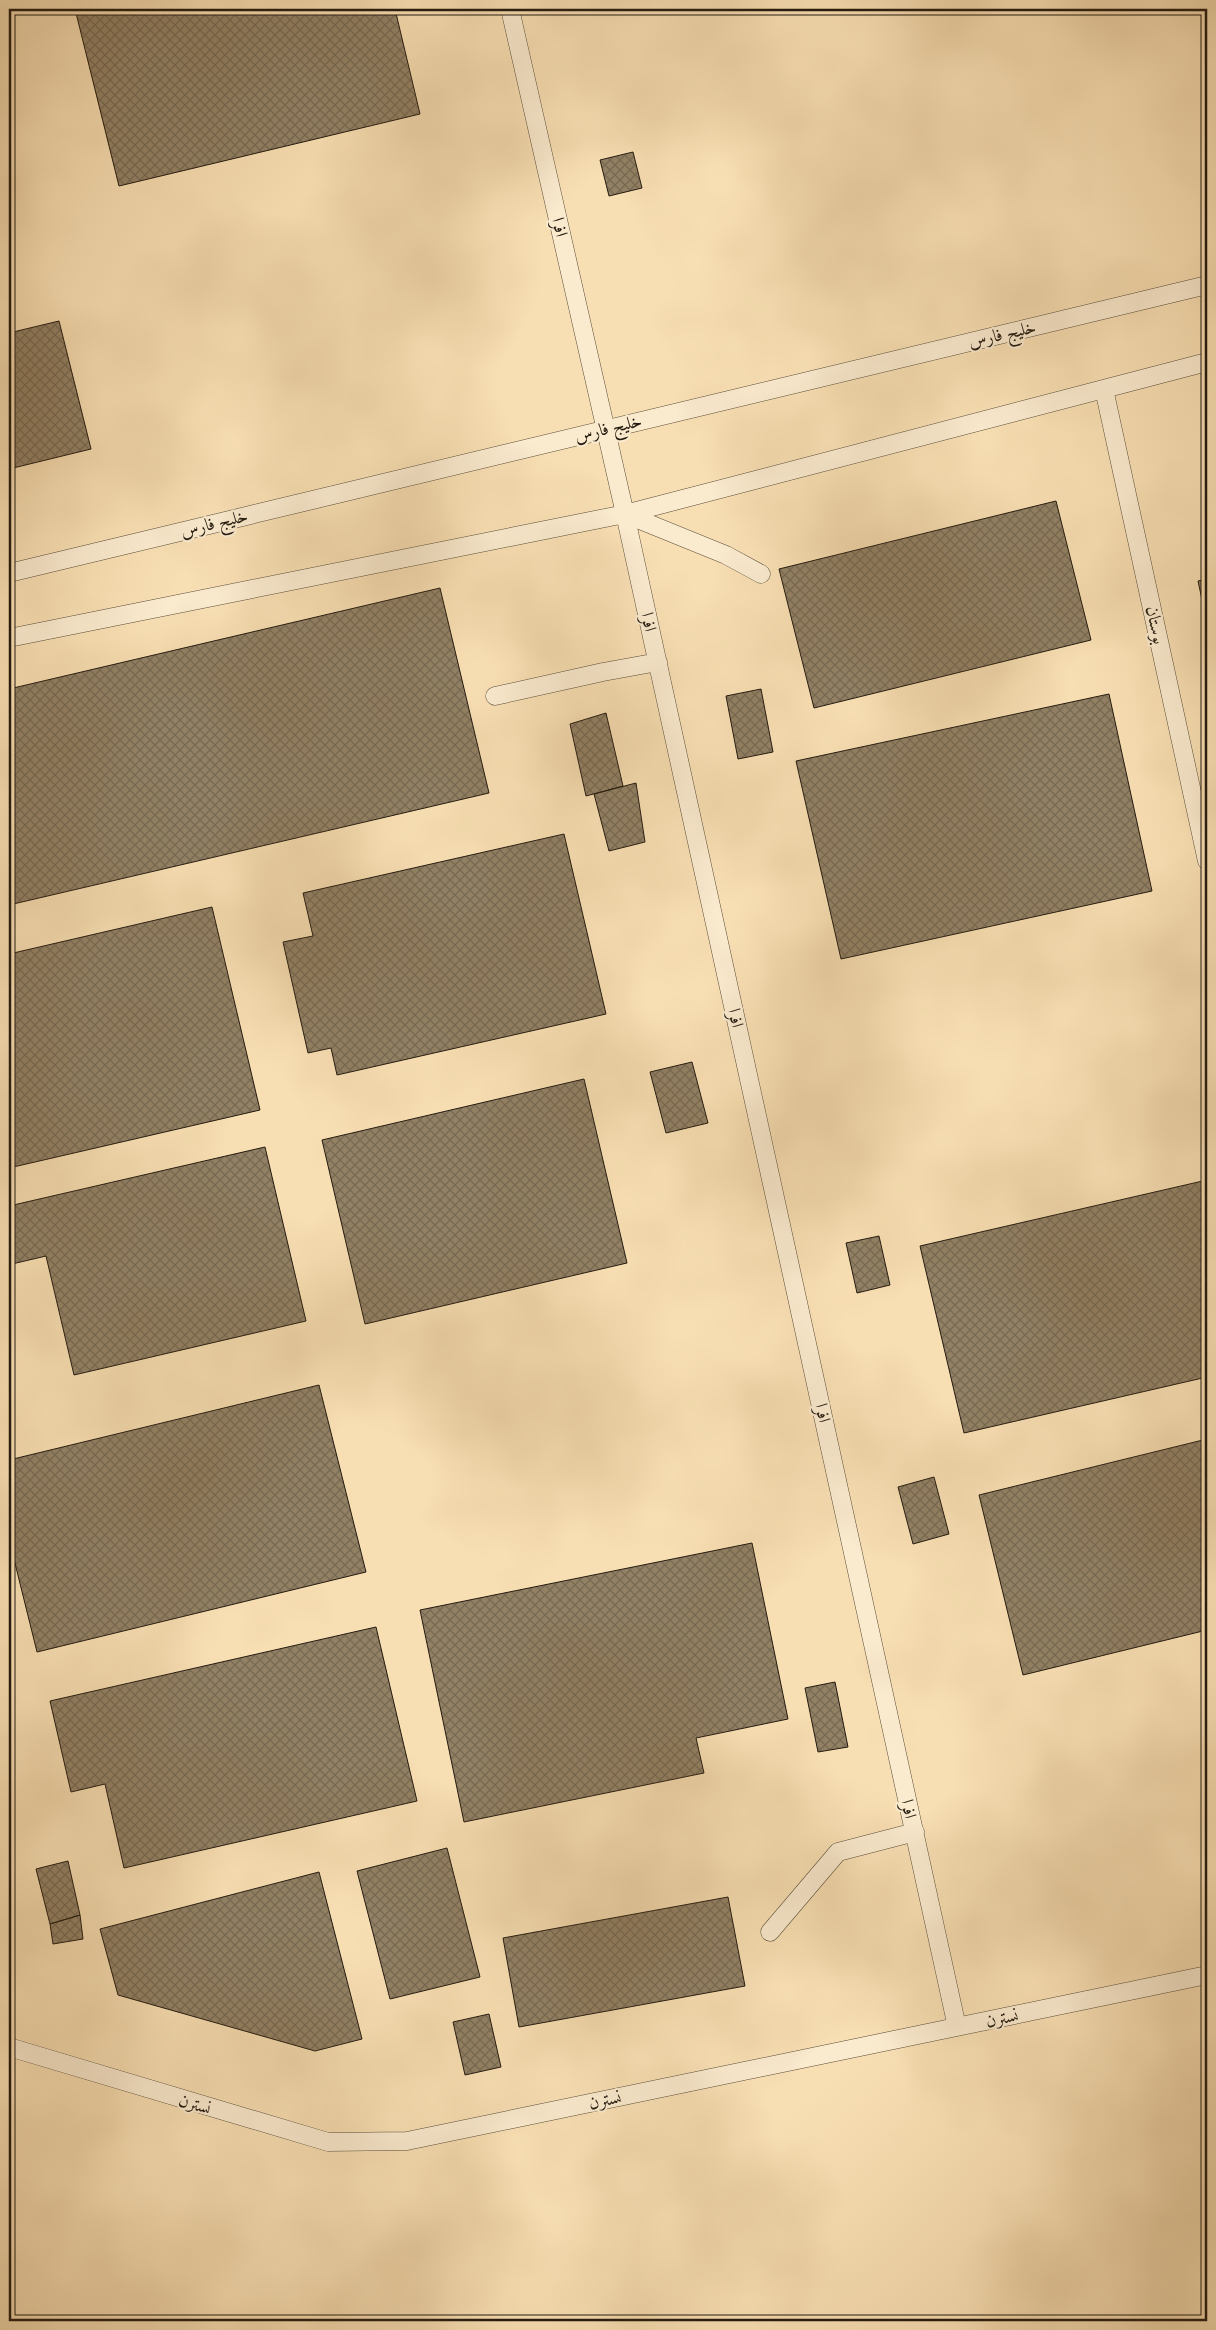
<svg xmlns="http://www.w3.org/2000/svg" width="1216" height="2330" viewBox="0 0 1216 2330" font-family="'IM FELL DW Pica',Amiri,serif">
<defs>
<pattern id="building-cross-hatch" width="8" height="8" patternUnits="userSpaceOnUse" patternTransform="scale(1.25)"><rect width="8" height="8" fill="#928165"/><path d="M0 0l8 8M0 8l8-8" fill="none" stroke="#776952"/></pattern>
</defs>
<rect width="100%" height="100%" fill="#f8dfb3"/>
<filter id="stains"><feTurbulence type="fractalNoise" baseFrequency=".004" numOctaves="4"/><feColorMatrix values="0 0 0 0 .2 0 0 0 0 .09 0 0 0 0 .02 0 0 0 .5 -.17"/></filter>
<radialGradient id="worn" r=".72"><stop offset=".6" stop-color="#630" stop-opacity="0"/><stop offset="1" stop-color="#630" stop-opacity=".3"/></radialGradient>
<!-- building -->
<path fill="url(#building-cross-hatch)" stroke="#241b10" d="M75,9H395L420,114L119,186Z
M633,152L642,188L609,196L600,160Z
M59,321L91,449L9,469V333Z
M1056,501L1091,640L814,708L779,569Z
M1207,579V623L1198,581Z
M440,588L489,793L9,905V689Z
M761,689L773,752L738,759L726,696Z
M1109,694L1152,891L841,959L796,761Z
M606,713L623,786L586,796L570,724Z
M636,783L645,842L609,851L594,794Z
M564,834L606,1014L337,1075L331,1048L308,1053L283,942L313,936L303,893Z
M212,907L260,1110L9,1168V954Z
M692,1062L708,1123L666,1133L650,1072Z
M584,1079L627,1263L365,1324L322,1140Z
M265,1147L306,1321L74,1375L46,1256L12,1264L9,1248V1206Z
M1207,1180V1377L964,1433L920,1246Z
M879,1236L890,1285L857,1293L846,1243Z
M319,1385L366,1572L37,1652L9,1539V1460Z
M1207,1439V1630L1023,1675L979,1495Z
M934,1477L949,1534L913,1544L898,1487Z
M752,1543L788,1719L696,1738L704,1773L464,1822L420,1610Z
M376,1627L417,1801L124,1868L105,1784L71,1792L50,1701Z
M835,1682L848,1747L818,1752L805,1688Z
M447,1848L480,1977L390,1999L357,1871Z
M68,1861L80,1915L50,1924L36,1869Z
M319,1872L362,2039L315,2051L118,1995L100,1929Z
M728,1897L745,1986L519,2027L503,1938Z
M80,1915L83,1939L53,1944L50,1924Z
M489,2014L501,2067L465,2075L453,2022Z"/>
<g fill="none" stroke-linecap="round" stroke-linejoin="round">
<!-- service casing -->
<g stroke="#594c39" stroke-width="19">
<path id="service" d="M510,9L625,514L957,2027
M1104,389L1207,861
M625,514L726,555L761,574
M9,573L1207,285
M9,638L625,514L1207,362
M495,696L603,672L658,662
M770,1932L838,1852L915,1832
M9,2047L328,2142L407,2141L1207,1975"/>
</g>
<!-- service -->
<use href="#service" stroke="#faeace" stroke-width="18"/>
</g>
<g text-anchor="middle" stroke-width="4" stroke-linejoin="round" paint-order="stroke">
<!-- street labels -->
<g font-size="18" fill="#241b10" stroke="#faeace">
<text transform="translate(560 227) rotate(77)" y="6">افرا</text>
<text transform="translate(1002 334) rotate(-13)" y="6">خلیج فارس</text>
<text transform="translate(608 428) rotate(-14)" y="6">خلیج فارس</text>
<text transform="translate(214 523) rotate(-14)" y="6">خلیج فارس</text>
<text transform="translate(649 622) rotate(78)" y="6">افرا</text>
<text transform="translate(1156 625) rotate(78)" y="6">بوستان</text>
<text transform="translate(736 1018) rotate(78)" y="6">افرا</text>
<text transform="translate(823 1413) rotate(78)" y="6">افرا</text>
<text transform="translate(909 1809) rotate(78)" y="6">افرا</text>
<text transform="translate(1002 2018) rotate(-12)" y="6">نسترن</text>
<text transform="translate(605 2100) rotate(-12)" y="6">نسترن</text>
<text transform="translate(195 2104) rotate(17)" y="6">نسترن</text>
</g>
</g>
<!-- margin -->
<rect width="1216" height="2330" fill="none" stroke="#f8dfb3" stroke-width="30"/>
<rect x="10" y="10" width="1196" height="2310" fill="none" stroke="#241b10" stroke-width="2.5"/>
<rect x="15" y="15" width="1186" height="2300" fill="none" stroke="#241b10"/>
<rect width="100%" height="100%" filter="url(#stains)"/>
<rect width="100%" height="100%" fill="url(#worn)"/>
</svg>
